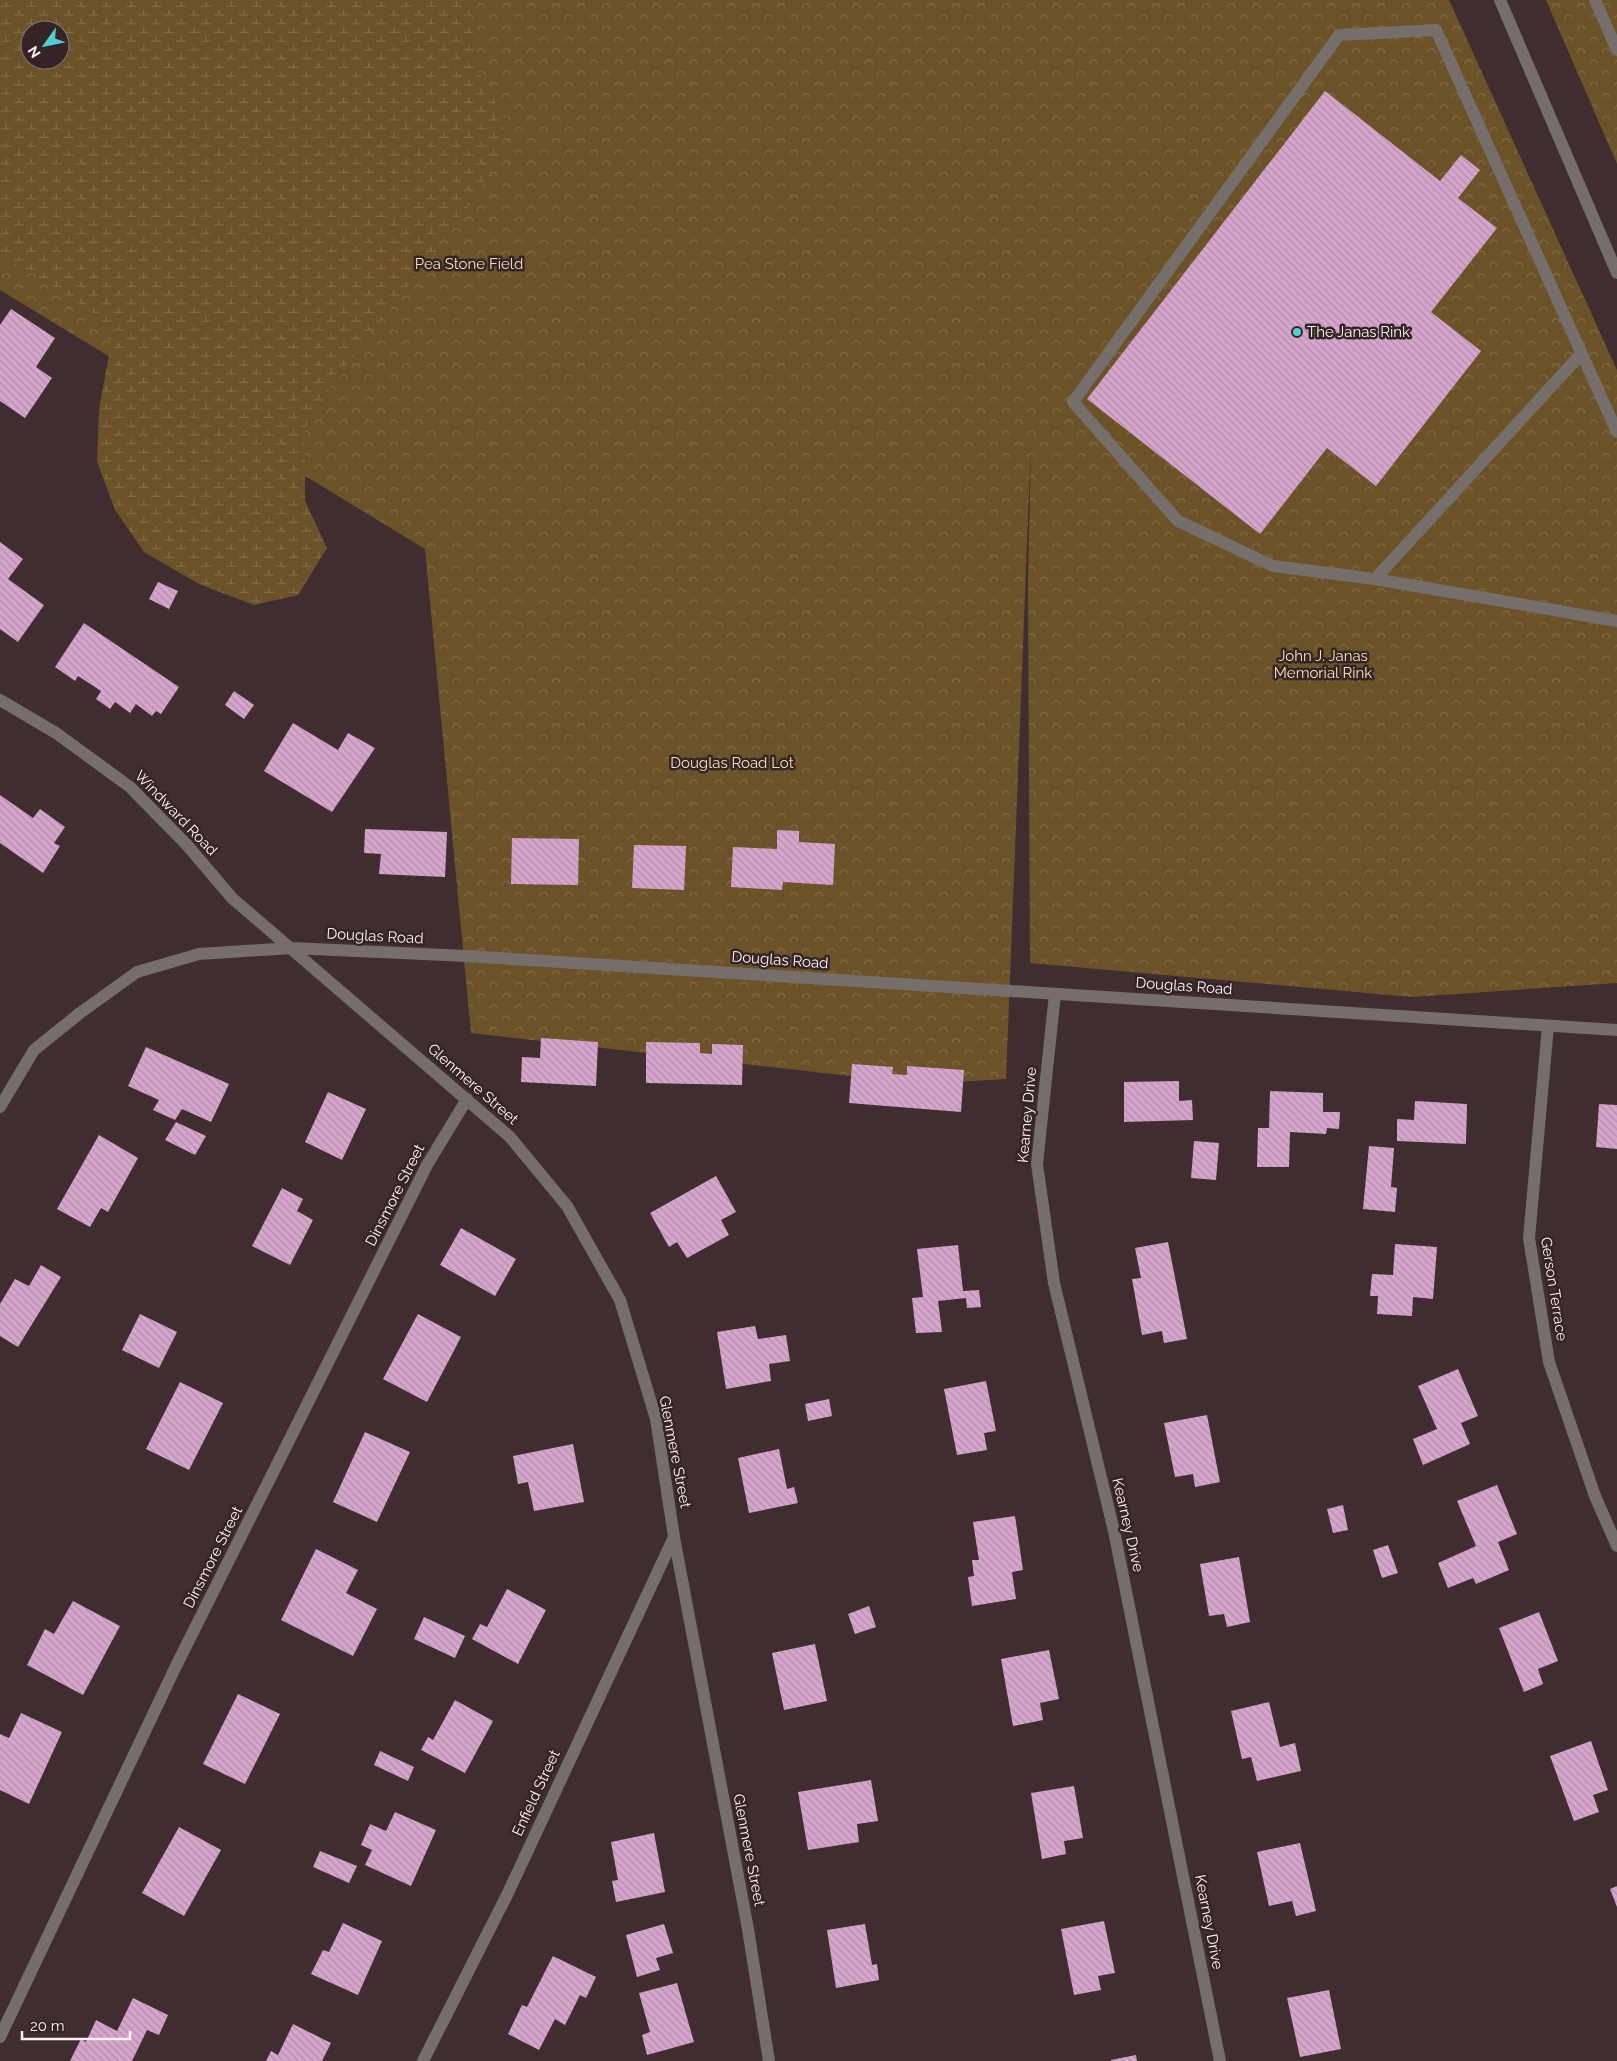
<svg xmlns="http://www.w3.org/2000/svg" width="1617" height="2061" viewBox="0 0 1617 2061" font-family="Raleway,sans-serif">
<defs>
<pattern id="forest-crowns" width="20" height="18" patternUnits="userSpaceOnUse" patternTransform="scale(1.25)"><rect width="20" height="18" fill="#6c5229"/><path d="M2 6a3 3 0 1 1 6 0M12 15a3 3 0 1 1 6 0" fill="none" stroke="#826b48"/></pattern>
<pattern id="wetland-marsh" width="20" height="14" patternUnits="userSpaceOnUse" patternTransform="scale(1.25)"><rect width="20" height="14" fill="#6c5229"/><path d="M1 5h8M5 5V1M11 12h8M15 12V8" fill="none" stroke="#826b48"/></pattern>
<pattern id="building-back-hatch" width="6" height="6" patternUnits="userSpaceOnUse" patternTransform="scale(1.25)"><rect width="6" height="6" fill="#d6a5cc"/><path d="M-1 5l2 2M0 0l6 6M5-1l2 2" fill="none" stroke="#b48eab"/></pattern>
</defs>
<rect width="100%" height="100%" fill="#3f2d30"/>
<!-- forest -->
<path fill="url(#forest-crowns)" d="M202,0H1449L1617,370V983L1412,997L1030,963L1028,581L1031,442L1006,1079L922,1084L471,1033L425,549L0,290V174Z
M1546,0H1617V164Z"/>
<!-- wetland -->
<path fill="url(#wetland-marsh)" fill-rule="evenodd" d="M0,0H470L477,70L506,121L500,157L476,195L452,231L337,377L305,429V501L327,548L298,595L254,605L199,584L144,552L115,510L97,461L99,409L111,345L99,317L12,260L0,254ZM30,30H60V60H30Z"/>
<!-- building -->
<path fill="url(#building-back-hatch)" d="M1325,91L1440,181L1461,155L1480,170L1458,198L1497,228L1431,312L1481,351L1376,486L1327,448L1260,534L1087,399Z
M11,309L55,338L36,367L52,378L25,418L0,401V325Z
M0,542L23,559L8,579L44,605L18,642L0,629Z
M158,582L178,591L169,609L149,599Z
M84,623L179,687L161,714L156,711L152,716L136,704L130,713L115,702L110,709L96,699L101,691L78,676L75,681L55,667Z
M234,691L254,705L244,719L225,705Z
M293,723L338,750L348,733L375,748L332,812L264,771Z
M0,795L33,818L40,809L65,827L54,843L60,846L43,873L0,843Z
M365,829L447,832L445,877L379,874L381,854L364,853Z
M777,830L799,831V842L835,844L833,885L783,882L782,890L731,887L733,847L777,849Z
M512,838L579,839L578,885L511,884Z
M634,845L686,846L684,890L632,888Z
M541,1038L598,1042L596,1086L521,1082L522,1057L540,1058Z
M646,1042L700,1043V1053L712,1054V1044L743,1045L742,1085L646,1083Z
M146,1047L229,1084L211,1122L182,1109L175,1120L153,1110L159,1100L128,1086Z
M852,1064L893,1067L892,1074L907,1075V1066L964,1070L961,1112L849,1103Z
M1179,1081V1101L1192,1100L1193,1120L1124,1122V1082Z
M1270,1091L1323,1093V1112H1340L1339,1129L1327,1128L1326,1134L1290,1132L1289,1167H1257L1258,1128H1269Z
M328,1092L366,1109L342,1160L305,1142Z
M1415,1101L1467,1104L1466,1144L1397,1141V1119L1414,1120Z
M1599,1104L1617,1105V1149L1596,1147Z
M176,1122L206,1136L195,1155L165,1140Z
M99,1135L138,1158L108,1212L101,1208L90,1227L57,1209Z
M1194,1141L1219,1143L1216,1180L1191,1178Z
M1369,1146L1394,1148L1391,1187L1397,1188L1395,1212L1363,1209Z
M716,1176L736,1212L721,1220L729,1235L687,1258L677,1242L669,1247L650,1213Z
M282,1188L303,1199L297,1211L313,1220L290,1265L252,1246Z
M461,1228L516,1259L495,1296L440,1265Z
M1168,1242L1187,1339L1164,1343L1162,1331L1142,1335L1132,1279L1141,1278L1135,1248Z
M1395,1244L1437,1247L1433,1299L1413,1297L1412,1316L1377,1314L1378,1296H1370L1372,1274L1393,1275Z
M958,1245L963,1291L979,1290L981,1307L967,1308L966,1298L938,1301L942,1332L916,1333L912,1298L923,1297L917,1249Z
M41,1265L61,1277L18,1347L0,1336V1304L15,1279L29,1286Z
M140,1314L177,1332L159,1368L122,1350Z
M418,1314L461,1337L427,1402L383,1379Z
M755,1326L758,1339L786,1335L790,1361L769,1364L771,1381L726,1389L717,1332Z
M1458,1369L1478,1416L1461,1423L1470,1444L1423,1465L1413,1439L1437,1429L1418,1386Z
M986,1381L996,1431L984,1433L987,1450L957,1455L944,1389Z
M180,1382L223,1403L189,1470L146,1449Z
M829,1399L832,1416L808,1421L805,1404Z
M1207,1415L1220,1482L1195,1487L1193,1474L1175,1477L1164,1423Z
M365,1432L410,1452L377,1522L333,1502Z
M573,1444L584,1502L534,1511L528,1482L518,1484L513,1456Z
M779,1449L787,1489L794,1487L798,1503L749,1513L738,1458Z
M1497,1485L1517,1534L1498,1542L1509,1570L1476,1584L1473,1578L1448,1588L1438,1563L1476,1546L1457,1501Z
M1343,1505L1348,1530L1333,1533L1327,1509Z
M1015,1516L1023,1570L1012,1572L1016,1599L972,1606L968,1577L974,1576L972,1560H979L973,1522Z
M1388,1545L1398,1573L1382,1578L1373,1550Z
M316,1549L358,1570L346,1593L377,1609L353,1656L281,1620Z
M1239,1557L1250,1622L1227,1627L1224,1614L1209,1616L1200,1564Z
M507,1589L546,1610L518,1664L472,1639L480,1624L487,1627Z
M73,1601L120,1626L83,1695L27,1665L45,1629L54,1634Z
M869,1606L876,1627L855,1634L848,1614Z
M1539,1612L1558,1661L1538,1669L1543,1684L1524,1692L1499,1628Z
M424,1617L465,1636L455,1658L414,1639Z
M815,1644L827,1701L784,1710L772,1653Z
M1049,1650L1059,1699L1040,1703L1043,1720L1013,1726L1001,1659Z
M238,1694L280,1714L245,1784L203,1764Z
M455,1700L493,1721L465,1773L421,1750L428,1737L433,1740Z
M1269,1702L1280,1747L1295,1743L1301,1771L1257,1781L1251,1757L1242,1759L1231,1711Z
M21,1713L62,1732L29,1804L0,1790V1734L9,1738Z
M1591,1741L1608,1790L1593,1795L1599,1812L1574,1821L1550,1756Z
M380,1751L414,1767L408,1781L374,1765Z
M871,1780L878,1821L857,1824L859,1842L808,1850L798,1792Z
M1074,1786L1083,1838L1064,1841L1066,1854L1042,1859L1031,1793Z
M395,1812L436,1830L411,1886L365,1865L372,1850L361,1845L370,1824L386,1831Z
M179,1827L221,1850L184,1916L142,1893Z
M654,1833L665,1892L616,1902L612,1881L618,1880L611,1842Z
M1300,1843L1316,1911L1296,1916L1292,1901L1269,1906L1257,1852Z
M320,1851L357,1866L349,1883L313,1867Z
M1617,1886V1907L1610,1889Z
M1104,1921L1115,1973L1098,1976L1101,1990L1074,1995L1061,1929Z
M343,1923L382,1941L358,1995L311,1974L323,1950L329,1952Z
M664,1924L673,1953L656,1958L660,1970L637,1977L626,1935Z
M865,1924L872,1965L877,1964L879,1980L836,1988L827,1930Z
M553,1956L596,1977L586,1998L580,1995L565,2025L555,2019L539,2050L508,2034L522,2005L527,2007Z
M677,1983L694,2042L647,2055L642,2035L650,2032L639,1993Z
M1329,1990L1341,2049L1300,2057L1287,1998Z
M133,1998L168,2015L159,2035L147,2030L132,2061H70L81,2039L86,2042L96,2020L117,2031Z
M293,2024L331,2043L322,2061H266L271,2051L278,2055Z
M1136,2055L1137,2061H1111V2060Z"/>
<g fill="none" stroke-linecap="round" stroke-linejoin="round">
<!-- minor -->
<path stroke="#766e6a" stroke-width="12" d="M1500,0L1617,273
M1595,0L1617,50
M1617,432L1436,30L1339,35L1073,402L1178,521L1273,566L1375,579L1617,621
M1375,579L1581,354
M0,700L56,733L130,787L187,845L232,898L510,1137L567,1206L620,1300L656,1419L674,1537L748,1929L769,2061
M1055,994L1037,1164L1054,1283L1114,1531L1220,2061
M1548,1026L1529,1238L1549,1362L1595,1496L1617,1546
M0,1107L34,1050L80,1013L137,972L199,954L291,948L467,956L1617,1030
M0,2037L176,1666L427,1165L467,1099
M423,2061L507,1895L674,1537"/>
</g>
<!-- markers -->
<circle fill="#52cdd0" stroke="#352426" stroke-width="2" cx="1297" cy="332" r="5"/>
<g text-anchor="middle" stroke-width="5" stroke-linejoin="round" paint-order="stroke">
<!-- park labels -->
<g font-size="15" fill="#fddfb5" stroke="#352426">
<text x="469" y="269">Pea Stone Field</text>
<text x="1323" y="661">John J. Janas<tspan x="1323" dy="17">Memorial Rink</tspan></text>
<text x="732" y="768">Douglas Road Lot</text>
</g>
<!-- poi labels -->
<g font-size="15" fill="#fdf1f2" stroke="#352426" text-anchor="start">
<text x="1307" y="337">The Janas Rink</text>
</g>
<!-- street labels -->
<g font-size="15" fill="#fdf1f2" stroke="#352426">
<text transform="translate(176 813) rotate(46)" y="5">Windward Road</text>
<text transform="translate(375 936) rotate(3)" y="5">Douglas Road</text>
<text transform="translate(780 960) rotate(4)" y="5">Douglas Road</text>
<text transform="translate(1184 986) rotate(4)" y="5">Douglas Road</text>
<text transform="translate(473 1084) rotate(41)" y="5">Glenmere Street</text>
<text transform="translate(1027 1115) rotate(-85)" y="5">Kearney Drive</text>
<text transform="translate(395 1195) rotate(-63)" y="5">Dinsmore Street</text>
<text transform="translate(1554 1289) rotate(81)" y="5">Gerson Terrace</text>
<text transform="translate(675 1452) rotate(79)" y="5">Glenmere Street</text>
<text transform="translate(1128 1525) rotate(77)" y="5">Kearney Drive</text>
<text transform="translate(213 1557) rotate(-63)" y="5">Dinsmore Street</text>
<text transform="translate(536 1793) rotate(-65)" y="5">Enfield Street</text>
<text transform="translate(749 1850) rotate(79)" y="5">Glenmere Street</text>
<text transform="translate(1209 1922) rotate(79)" y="5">Kearney Drive</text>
</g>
</g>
<!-- north arrow -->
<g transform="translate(45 45) rotate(237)"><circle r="24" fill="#352426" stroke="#857678"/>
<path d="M0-4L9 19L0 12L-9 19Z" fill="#52cdd0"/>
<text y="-8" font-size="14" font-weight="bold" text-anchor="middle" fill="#fdf1f2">N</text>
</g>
<!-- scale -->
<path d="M22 2031v8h108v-8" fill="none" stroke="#fdf1f2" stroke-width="2.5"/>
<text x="30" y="2031" font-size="15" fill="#fdf1f2" stroke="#352426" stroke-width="4" paint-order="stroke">20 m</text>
</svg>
